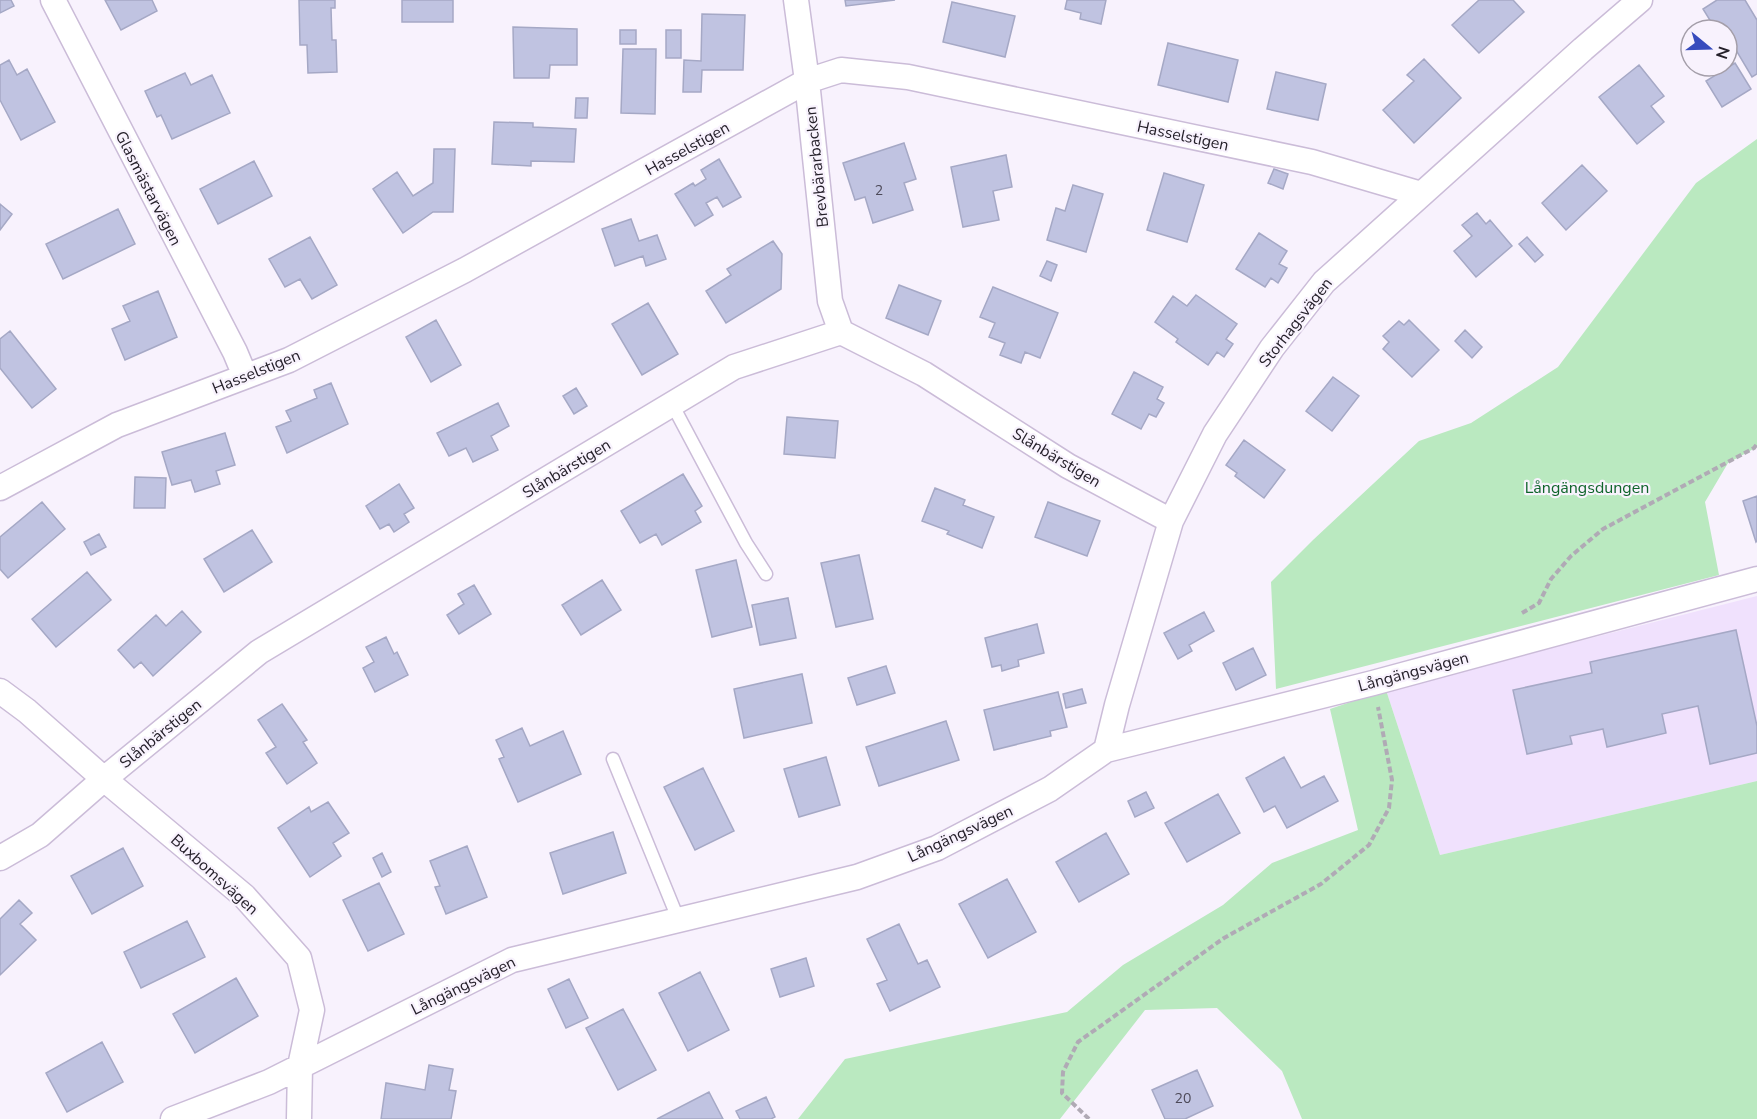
<svg xmlns="http://www.w3.org/2000/svg" width="1757" height="1119" viewBox="0 0 1757 1119" font-family="'Nunito Sans',sans-serif">
<rect width="100%" height="100%" fill="#f8f2fd"/>
<!-- built -->
<path fill="#f0e1fd" d="M1757,596V781L1440,855L1386,690Z"/>
<!-- green -->
<path fill="#bae9c0" d="M1757,139V447L1728,463L1705,502L1719,575L1276,689L1271,582L1313,540L1419,441L1471,423L1558,367L1696,183Z
M1386,690L1440,855L1757,781V1119H1302L1282,1071L1217,1008L1145,1010L1060,1119H798L845,1059L1067,1012L1123,965L1223,905L1272,863L1358,830L1330,709Z"/>
<!-- building -->
<path fill="#c0c3e1" stroke="#a5a8c5" stroke-width="1.5" d="M0,0H11L14,6L0,13Z
M105,0H152L157,11L121,30Z
M299,0H335V8H331L332,40H336L337,72L308,73L307,45H300Z
M402,0H453V22H402Z
M845,0H895L846,6Z
M1067,0H1106L1101,24L1080,19L1081,13L1065,9Z
M1479,0H1513L1524,12L1479,53L1452,25Z
M1717,0H1745L1757,20V74L1752,77L1736,50L1730,54L1727,48V30H1716L1703,9Z
M952,2L1015,16L1005,57L943,42Z
M702,14L745,15L743,70H702L701,92H683L684,60L701,61Z
M513,27L577,29V65H550L549,78H514Z
M620,30H636V44H620Z
M666,30H681V58H666Z
M1168,43L1238,60L1228,102L1158,85Z
M623,49H656L655,114L621,113Z
M1424,59L1461,98L1414,143L1383,110L1414,81L1407,75Z
M9,60L17,75L27,69L55,122L21,140L0,100V65Z
M1735,63L1751,89L1722,107L1706,81Z
M1639,65L1664,96L1651,106L1664,122L1637,144L1599,97Z
M1276,72L1326,84L1318,120L1267,109Z
M185,73L191,85L212,75L230,113L172,139L161,115L157,117L145,91Z
M576,98H588L587,118H575Z
M494,122L533,123V127L576,129L574,162L531,161V166L492,164Z
M904,143L916,179L904,183L913,210L873,223L865,197L855,200L843,163Z
M434,149H455L453,212H433L403,233L373,189L397,172L413,196L433,183Z
M1006,155L1012,187L993,191L999,220L963,227L951,167Z
M719,159L741,197L723,207L717,197L706,203L713,215L695,226L675,194L693,183L695,186L706,179L701,170Z
M254,161L272,196L218,224L200,189Z
M1582,165L1607,191L1566,230L1542,203Z
M1274,169L1288,174L1283,189L1268,183Z
M1164,173L1204,185L1187,242L1147,230Z
M1073,185L1103,194L1086,252L1047,240L1056,208L1065,211Z
M0,204L12,214L0,230Z
M118,209L135,244L63,279L46,244Z
M1477,213L1486,224L1490,220L1512,246L1476,277L1454,251L1472,236L1462,225Z
M631,219L639,241L657,235L666,259L646,266L643,256L615,266L602,229Z
M1259,233L1287,251L1279,264L1287,268L1278,283L1271,278L1265,287L1236,269Z
M310,237L337,285L312,299L300,279L285,287L269,259Z
M1527,237L1543,255L1535,262L1519,244Z
M773,241L782,254L781,289L726,323L706,291L731,275L727,269Z
M1047,261L1057,265L1051,281L1040,276Z
M899,285L941,301L928,335L886,318Z
M993,287L1058,313L1040,358L1025,352L1021,363L1000,355L1005,343L989,337L995,323L980,317Z
M158,291L177,337L125,360L112,329L130,321L123,306Z
M1196,295L1237,324L1226,339L1233,344L1224,357L1217,352L1208,365L1176,342L1178,339L1155,322L1173,296L1187,306Z
M648,303L678,354L642,375L612,324Z
M436,320L461,365L431,382L406,337Z
M1409,320L1439,350L1412,377L1383,349L1389,342L1383,336L1399,321L1404,325Z
M1465,330L1482,347L1472,358L1455,341Z
M10,331L56,389L32,408L0,368V339Z
M1134,372L1163,387L1157,399L1164,403L1156,417L1149,414L1141,429L1112,414Z
M1333,377L1359,396L1332,431L1306,411Z
M331,383L348,424L287,453L276,427L291,421L286,411L317,398L314,390Z
M576,388L587,406L574,414L563,396Z
M498,403L509,426L491,436L498,450L473,462L466,448L449,456L437,433Z
M787,417L838,421L835,458L784,454Z
M225,433L235,465L216,471L220,484L195,492L191,480L172,485L162,452Z
M1244,440L1285,470L1264,498L1235,476L1237,473L1226,465Z
M683,474L702,506L695,511L701,522L662,545L656,534L640,543L621,511Z
M135,477L166,478L165,508H134Z
M399,484L414,508L404,514L409,522L394,532L389,524L380,529L366,506Z
M935,488L965,500L963,505L994,517L982,548L947,534L949,531L922,521Z
M1757,496V541L1756,542L1743,501Z
M42,502L65,529L8,578L0,569V537Z
M1048,502L1100,521L1087,556L1035,537Z
M252,530L272,562L224,592L204,559Z
M99,534L106,547L91,555L84,542Z
M859,555L873,619L836,627L821,563Z
M736,560L752,627L712,637L696,570Z
M87,572L111,600L56,647L32,619Z
M602,580L621,610L581,635L562,605Z
M474,585L491,614L459,634L447,615L464,604L458,594Z
M788,598L796,638L760,645L752,605Z
M182,611L201,632L153,676L141,662L134,668L118,650L156,615L166,626Z
M1204,612L1214,631L1189,645L1192,651L1178,659L1164,633Z
M1037,624L1044,653L1018,660L1019,666L1002,671L1001,665L992,667L985,638Z
M1736,630L1757,726V753L1710,764L1698,706L1662,714L1666,733L1607,747L1603,729L1570,736L1572,744L1527,754L1513,690L1592,673L1590,662Z
M386,637L394,654L397,652L408,675L375,692L363,668L374,662L366,647Z
M1253,648L1266,675L1236,690L1223,663Z
M886,666L895,693L857,705L848,678Z
M802,674L812,723L744,738L734,689Z
M1082,689L1086,703L1066,708L1063,694Z
M1058,692L1067,727L1050,731L1051,736L994,750L984,710Z
M282,704L307,740L303,742L317,763L287,784L266,753L276,747L258,720Z
M946,721L959,760L879,786L866,747Z
M522,728L530,746L563,731L581,774L518,802L499,759L504,757L496,740Z
M826,757L840,805L799,817L784,769Z
M1284,757L1301,788L1324,776L1338,801L1287,828L1275,806L1264,812L1246,778Z
M703,768L734,831L695,850L664,787Z
M1146,792L1154,808L1135,817L1128,801Z
M1218,794L1240,833L1187,862L1165,823Z
M328,802L349,833L333,843L341,856L310,877L278,828L309,807L311,812Z
M613,832L626,873L563,894L550,853Z
M1106,833L1129,874L1079,902L1056,862Z
M467,846L487,897L446,914L435,887L440,886L430,861Z
M123,848L143,886L92,914L71,876Z
M382,853L391,872L382,877L373,858Z
M1007,879L1036,932L988,958L959,904Z
M379,883L404,934L368,951L343,900Z
M19,900L32,913L20,924L36,940L0,975V919Z
M187,921L205,957L141,988L124,952Z
M899,924L918,964L927,960L940,987L890,1011L877,984L887,980L867,939Z
M806,958L814,986L780,997L771,969Z
M700,972L729,1030L688,1051L659,993Z
M236,978L258,1016L195,1053L173,1014Z
M569,979L588,1018L566,1028L548,989Z
M623,1009L656,1070L618,1090L586,1028Z
M102,1042L123,1082L67,1112L46,1073Z
M429,1065L453,1069L449,1090L456,1091L451,1119H381L386,1083L425,1090Z
M1197,1070L1213,1106L1185,1119H1165L1152,1090Z
M709,1092L723,1119H657Z
M766,1097L775,1117L771,1119H740L736,1111Z"/>
<g fill="none" stroke-linecap="round" stroke-linejoin="round">
<!-- lane casing -->
<g stroke="#cbbcd8" stroke-width="15">
<path id="lane" d="M672,404L746,543L766,574
M613,759L679,921"/>
</g>
<!-- street casing -->
<g stroke="#cbbcd8" stroke-width="27">
<path id="street" d="M53,0L235,352L245,376
M796,0L807,81L830,301L841,332
M0,488L117,425L289,360L465,270L807,81L841,70L908,77L1312,162L1421,194
M0,691L27,711L104,779L244,896L299,958L312,1010L300,1066L299,1119
M1106,750L1117,705L1171,521L1215,434L1272,348L1324,282L1583,49L1640,0
M0,858L40,835L104,779L259,652L734,367L841,332L924,374L1068,466L1171,521
M173,1119L269,1082L512,960L857,877L937,848L1050,789L1106,750L1373,683L1757,579"/>
</g>
<!-- path -->
<path stroke="#b0aab5" stroke-width="4" stroke-dasharray="6 3" stroke-linecap="butt" d="M1522,613L1539,603L1551,579L1571,556L1603,529L1754,448L1757,444
M1089,1119L1062,1093L1063,1072L1078,1042L1224,938L1321,884L1369,845L1389,808L1392,780L1378,707"/>
<!-- lane -->
<use href="#lane" stroke="#fff" stroke-width="12"/>
<!-- street -->
<use href="#street" stroke="#fff" stroke-width="24"/>
</g>
<g text-anchor="middle" stroke-width="4.5" stroke-linejoin="round" paint-order="stroke">
<!-- number labels -->
<g font-size="14" fill="#4c4958">
<text x="879" y="195">2</text>
<text x="1183" y="1103">20</text>
</g>
<!-- street labels -->
<g font-size="16" fill="#25202a" stroke="#f8f2fd">
<text transform="translate(1183 135) rotate(12)" y="6">Hasselstigen</text>
<text transform="translate(687 148) rotate(-29)" y="6">Hasselstigen</text>
<text transform="translate(816 167) rotate(-96)" y="6">Brevbärarbacken</text>
<text transform="translate(149 188) rotate(63)" y="6">Glasmästarvägen</text>
<text transform="translate(1295 322) rotate(-52)" y="6">Storhagsvägen</text>
<text transform="translate(256 371) rotate(-22)" y="6">Hasselstigen</text>
<text transform="translate(1057 457) rotate(31)" y="6">Slånbärstigen</text>
<text transform="translate(566 468) rotate(-31)" y="6">Slånbärstigen</text>
<text transform="translate(1413 671) rotate(-15)" y="6">Långängsvägen</text>
<text transform="translate(160 733) rotate(-39)" y="6">Slånbärstigen</text>
<text transform="translate(960 833) rotate(-25)" y="6">Långängsvägen</text>
<text transform="translate(215 874) rotate(42)" y="6">Buxbomsvägen</text>
<text transform="translate(463 985) rotate(-26)" y="6">Långängsvägen</text>
</g>
<!-- park labels -->
<g font-size="16" fill="#0e642a" stroke="#f8f2fd">
<text x="1587" y="493">Långängsdungen</text>
</g>
</g>
<!-- north arrow -->
<g transform="translate(1709 48) rotate(109)"><circle r="28" fill="#f8f2fd" stroke="#a49ea9" stroke-width="1.5"/>
<path d="M0-4.5L10 22L0 15L-10 22Z" fill="#374bbd"/>
<text y="-9" font-size="16" font-weight="bold" text-anchor="middle" fill="#25202a">N</text>
</g>
</svg>
